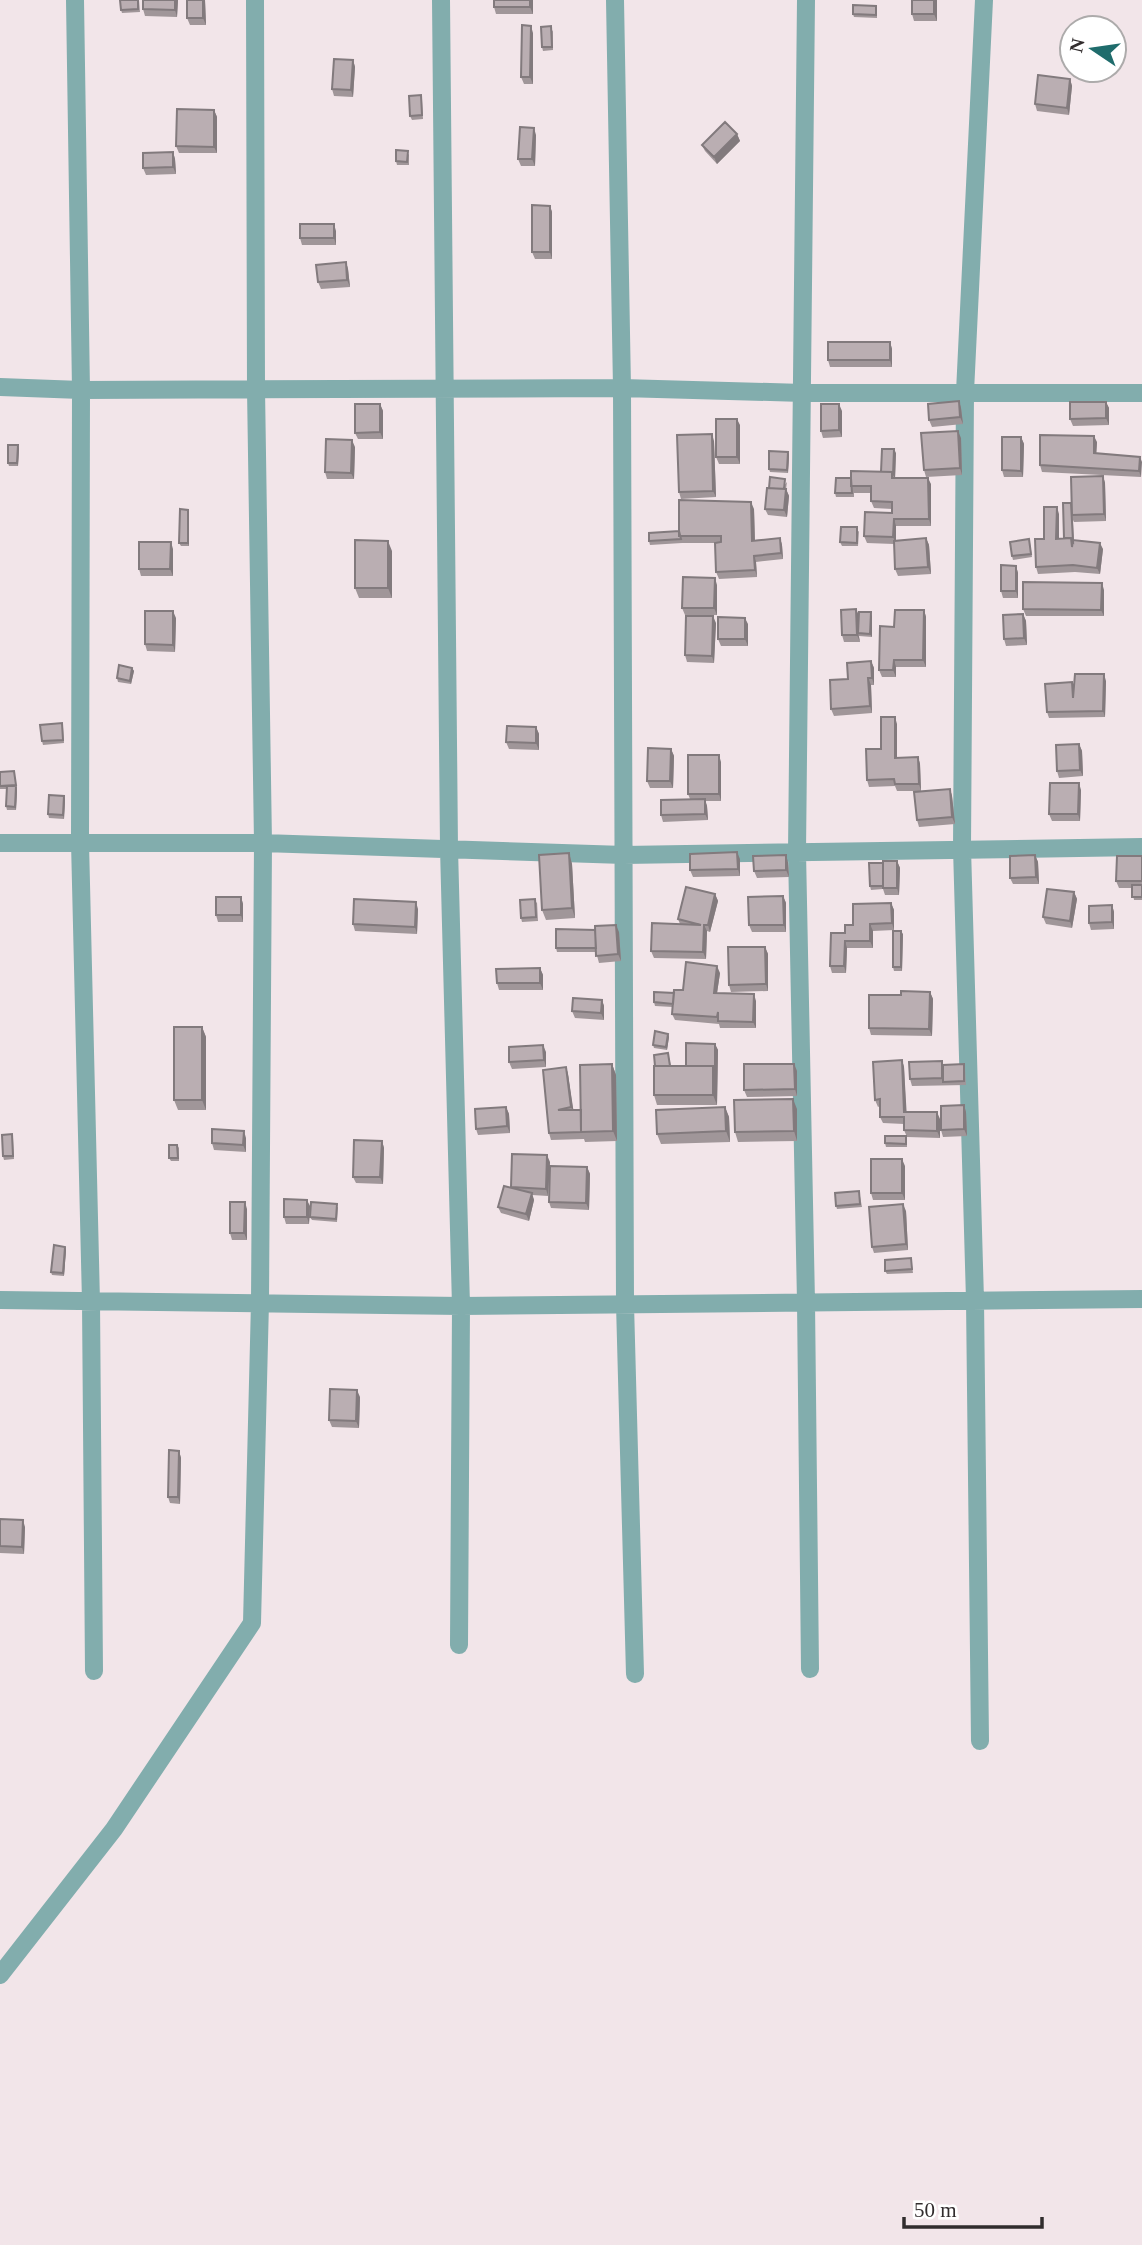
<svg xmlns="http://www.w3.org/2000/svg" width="1142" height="2245" viewBox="0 0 1142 2245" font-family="'Times New Roman',serif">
<rect width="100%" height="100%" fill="#f2e5e9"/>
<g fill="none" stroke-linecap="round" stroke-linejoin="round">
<!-- minor -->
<path stroke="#82adad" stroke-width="18" d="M75,0L81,390L80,842L91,1302L94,1671
M441,0L449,848L461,1306L459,1645
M615,0L622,388L625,1304L635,1674
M806,0L797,852L806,1302L810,1669
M0,387L81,390L622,388L803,393H1142
M0,843H263L624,855L1142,847
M0,1300L461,1306L1142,1299
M980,1741L975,1300L962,848L965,392L984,0
M0,1975L114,1829L252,1623L260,1302L263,843L256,389L255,0"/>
</g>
<!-- wall -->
<path fill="#a09699" d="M139,0L140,12L122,13L121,10Z
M178,0L177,17L145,16L143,9Z
M187,0H205L206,25H190L187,18Z
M533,0V14H496L494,7Z
M937,0V21H914L912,14Z
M877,10V18L854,17L853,14Z
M553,30V50L543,51L542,47Z
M533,33V84H524L521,77Z
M353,60L355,67L353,97L334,96L332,89Z
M1070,79L1072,86L1069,115L1037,111L1035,104Z
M421,95L422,99L423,119L412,120L410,116Z
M214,110L217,117V153H179L176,146Z
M737,134L740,141L717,164L705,151L702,145Z
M536,135L535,166H521L518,159Z
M173,152L175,159L176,174L146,175L143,168Z
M409,154V165H397L396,161Z
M550,206L552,212V259H535L532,252Z
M336,231V245H302L300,238Z
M346,262L348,269L350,287L321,289L318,282Z
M890,342L892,349V367H830L828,360Z
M959,401L961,408L963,424L932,427L929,420Z
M1106,402L1109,408V425L1073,426L1070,419Z
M380,404L383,411V439H358L355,433Z
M842,411V437L823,438L821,431Z
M740,425V464H719L716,457Z
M1021,437L1024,444L1023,477H1004L1002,470Z
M961,438L962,475L926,477L924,470Z
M714,441L716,497L681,499L679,492Z
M1097,442L1096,453L1140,457L1141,477L1042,472L1040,465Z
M355,447L354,479H327L325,472Z
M19,448L18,466H9L8,463Z
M788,452L789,455L788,473L770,472L769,469Z
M896,453L895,478L931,484V526H896V541L926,538L929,545L931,574L898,576L895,569L894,544L867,543L864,536L892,513V509L874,508L871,501V493H854V497H836L835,493L851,478L881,472Z
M1103,476L1105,483L1106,521L1074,522L1073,520L1074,540L1103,549L1100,574L1075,572L1038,574L1036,567L1044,539L1059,514V538H1064L1071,503Z
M787,482L786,489L789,496L787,517L768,515L765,509Z
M754,509L755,540L780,538L782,545L783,559L756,562L757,577L719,579L716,572L715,543H682L650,545L649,541L679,531Z
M188,510L189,513V546H181L179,543Z
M859,531L858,546H842L840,542Z
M1030,543L1032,557L1013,560L1012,556Z
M173,549V576H141L139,569Z
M392,551V598H359L355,588Z
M1016,566L1018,573V598H1003L1001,591Z
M717,585V615H685L682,608Z
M1104,590V616H1026L1023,609Z
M856,609L859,616H872V637L859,636L860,642H844L842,635Z
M924,610L926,617V667H896V677H882L879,670Z
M1023,614L1026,621L1027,645L1006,646L1004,639Z
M176,618L175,652L147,651L145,644Z
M716,623L714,663L687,662L685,655Z
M748,624V646H721L718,639Z
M871,661L874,668V685H871L872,713L834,716L831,709L848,679Z
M132,668L134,671L131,684L118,682L117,678Z
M1106,681L1105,717L1049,718L1047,712L1072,682L1074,687Z
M897,724V758L918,757L920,764L921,791H897L895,786L869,787L867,780L881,749Z
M63,727L64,743L43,745L42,741Z
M536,727L539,734V750L509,749L506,742Z
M1079,744L1082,751L1083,776L1059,778L1057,771Z
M671,749L674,756L673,788H650L647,781Z
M721,762V801H705L707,806L708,820L663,822L661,815L690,799L688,794Z
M14,771L17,790L16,810H7L6,806L7,789H0V772Z
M950,789L952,796L955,824L919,827L917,820Z
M1081,790L1080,821H1052L1049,814Z
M65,799L64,819L49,818L48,814Z
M569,853L572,864L575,918L546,920L542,910Z
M1035,855L1038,862L1039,884H1013L1010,878Z
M1142,857V900H1134L1132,888H1119L1116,881Z
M740,859V876L693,877L690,870Z
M897,861L900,868L899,895H885L883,889L871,890L870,886L883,863Z
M788,862L789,877L757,878L754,871Z
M1074,892L1077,899L1072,928L1046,924L1043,917Z
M715,894L718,901L710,932L707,931L706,959L654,958L651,951L680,924L678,919Z
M783,896L786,903V932H752L749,925Z
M241,897L243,904V922H218L216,915Z
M537,902L538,921L522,922L521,918Z
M891,903L894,910V930L873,931V948H847L846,973H832L830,966L845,933L853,925Z
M1112,905L1114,912V929L1091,930L1089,923Z
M418,909L417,934L355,931L353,924Z
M619,932L621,961L599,963L596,952H557L556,948Z
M903,934L902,971H894L893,967Z
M765,947L768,954V991L731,992L729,985Z
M540,968L543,975V990H499L497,983Z
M720,973L717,993L756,1001V1028H720L719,1024L675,1020L672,1014L673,1007L655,1006L654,1002L683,990Z
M930,992L933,999L932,1036L871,1035L869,1028L901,995Z
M602,1000L604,1006V1020L575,1018L572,1011Z
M202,1027L206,1037V1110H178L174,1100Z
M668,1034L669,1037L667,1050L654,1048L653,1045Z
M715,1044L718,1050L717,1105H657L654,1095L655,1066L668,1053L671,1066H686Z
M546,1052V1067L512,1069L509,1062Z
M902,1060L904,1067L906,1112L940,1119V1138L907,1137L904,1130V1124L883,1123L880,1117V1106L878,1107L875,1100Z
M612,1064L616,1075L617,1141L585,1142L584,1139L551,1140L549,1133L566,1067L568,1074L573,1110H581Z
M794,1064L797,1071V1096L747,1097L744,1090Z
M943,1065L965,1068L966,1085L912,1086L910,1079Z
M964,1105L966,1112L967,1136L943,1137L941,1130Z
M506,1107L509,1114L510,1133L478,1135L476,1129Z
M725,1107L729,1117L730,1142L661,1144L657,1134Z
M797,1109V1141L738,1142L735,1132Z
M906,1136L907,1140V1147H886L885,1143Z
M13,1138L14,1159L4,1160L3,1156Z
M246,1138V1152L214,1150L212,1143Z
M382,1141L384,1148L383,1184L356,1183L353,1177Z
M177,1145L179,1148V1161H171L169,1158Z
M550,1162L548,1196L532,1195L534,1200L529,1221L501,1213L498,1207L511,1187Z
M905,1166V1200H873L871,1193Z
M587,1167L590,1174L589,1210L551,1208L549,1202Z
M859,1191L862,1207L837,1209L836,1206Z
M310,1206L309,1224H286L284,1217Z
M338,1207L337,1222L312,1220L310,1217Z
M247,1209V1240H232L230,1233Z
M906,1211L908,1250L874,1253L872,1247Z
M65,1247L66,1250L64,1276L52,1275L51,1272Z
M911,1258L913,1273L887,1274L885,1271Z
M360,1397L359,1428L332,1427L329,1420Z
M179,1451L181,1458L180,1504L170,1503L168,1497Z
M0,1519L25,1527L24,1554L0,1553Z"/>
<!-- shaded-wall -->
<path fill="#827a7d" d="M175,0H178L177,17L175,10Z
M203,0H205L206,25L203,18Z
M530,0H533V14L530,7Z
M934,0H937V21L934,14Z
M531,26L533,33V84L530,77Z
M353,60L355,67L353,97L351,90Z
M1070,79L1072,86L1069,115L1067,108Z
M214,110L217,117V153L214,147Z
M534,128L536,135L535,166L532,159Z
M737,134L740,141L717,164L714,157Z
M173,152L175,159L176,174L173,167Z
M550,206L552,212V259L550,252Z
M334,224L336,231V245L334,238Z
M346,262L348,269L350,287L347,280Z
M890,342L892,349V367L890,360Z
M959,401L961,408L963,424L960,417Z
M1106,402L1109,408V425L1106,418Z
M380,404L383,411V439L380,432Z
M839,404L842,411V437L839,430Z
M737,419L740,425V464L737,457Z
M958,431L961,438L962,475L960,468Z
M712,434L714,441L716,497L713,491Z
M1094,436L1097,442L1096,460L1094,453Z
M1021,437L1024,444L1023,477L1021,471Z
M352,440L355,447L354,479L351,473Z
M18,445L19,448L18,466L17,463Z
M894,449L896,453L895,479L893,475Z
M788,452L789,455L788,473L787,470Z
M1140,457L1142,462L1141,477L1139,471Z
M1103,476L1105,483L1106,521L1104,514Z
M928,478L931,484V526L929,519Z
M786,489L789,496L787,517L784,510Z
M751,502L754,509L755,547L752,541Z
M1057,507L1059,514V545L1056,539Z
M188,510L189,513V546L188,543Z
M894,519L896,526V544L893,537Z
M780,538L782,545L783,559L781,553Z
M926,538L929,545L931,574L928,567Z
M388,541L392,551V598L388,588Z
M171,542L173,549V576L170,569Z
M1100,543L1103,549L1100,574L1097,568Z
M754,556L756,562L757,577L755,570Z
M1016,566L1018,573V598L1016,591Z
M715,578L717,585V615L714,608Z
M1102,583L1104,590V616L1101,610Z
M856,609L859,616L858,633L860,642L857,635Z
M924,610L926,617V667L923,660Z
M173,611L176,618L175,652L173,645Z
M871,612L872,616V637L870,634Z
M1023,614L1026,621L1027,645L1024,638Z
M713,616L716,623L714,663L712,656Z
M745,618L748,624V646L745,639Z
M894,660L896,667V677L893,670Z
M871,661L874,668V685L872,678Z
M132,668L134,671L131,684L130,681Z
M1104,674L1106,681L1105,717L1103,711Z
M868,678L871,685L872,713L870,706Z
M895,717L897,724V765L895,758Z
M536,727L539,734V750L536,743Z
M1079,744L1082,751L1083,776L1080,770Z
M671,749L674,756L673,788L670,781Z
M719,755L721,762V801L719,794Z
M918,757L920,764L921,791L919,784Z
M1079,783L1081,790L1080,821L1078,814Z
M16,786L17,790L16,810L15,807Z
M950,789L952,796L955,824L952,817Z
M64,796L65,799L64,819L63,815Z
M705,799L707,806L708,820L705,814Z
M737,852L740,859V876L738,869Z
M569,853L572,864L575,918L572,908Z
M786,855L788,862L789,877L786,870Z
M1035,855L1038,862L1039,884L1036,877Z
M897,861L900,868L899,895L897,888Z
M1074,892L1077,899L1072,928L1070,921Z
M715,894L718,901L710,932L708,925Z
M783,896L786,903V932L784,925Z
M241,897L243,904V922L241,915Z
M416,902L418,909L417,934L415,927Z
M891,903L894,910V930L892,923Z
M1112,905L1114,912V929L1112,922Z
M870,924L873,931V948L870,941Z
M616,925L619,932L621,961L618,954Z
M704,925L707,931L706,959L703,952Z
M901,931L903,934L902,971L901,967Z
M845,941L847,948L846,973L844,966Z
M765,947L768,954V991L766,984Z
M717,966L720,973L716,1000L714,993Z
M540,968L543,975V990L540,983Z
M930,992L933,999L932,1036L929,1029Z
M754,994L756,1001V1028L753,1022Z
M602,1000L604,1006V1020L601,1013Z
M202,1027L206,1037V1110L202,1100Z
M668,1034L669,1037L667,1050L666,1047Z
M715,1044L718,1050L717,1105L713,1095V1066Z
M543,1045L546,1052V1067L544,1060Z
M902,1060L904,1067L907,1119L904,1112Z
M612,1064L616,1075L617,1141L613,1131Z
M794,1064L797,1071V1096L795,1089Z
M566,1067L568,1074L574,1114L571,1107Z
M793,1099L797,1109V1141L794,1131Z
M964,1105L966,1112L967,1136L964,1129Z
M506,1107L509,1114L510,1133L507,1126Z
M725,1107L729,1117L730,1142L726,1131Z
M937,1112L940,1119V1138L937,1131Z
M244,1131L246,1138V1152L243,1145Z
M382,1141L384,1148L383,1184L380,1177Z
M547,1155L550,1162L548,1196L546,1189Z
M902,1159L905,1166V1200L902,1193Z
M587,1167L590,1174L589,1210L586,1203Z
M532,1193L534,1200L529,1221L526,1214Z
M307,1200L310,1206L309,1224L307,1217Z
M245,1202L247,1209V1240L244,1233Z
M903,1204L906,1211L908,1250L906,1244Z
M65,1247L66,1250L64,1276L63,1273Z
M357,1390L360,1397L359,1428L356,1421Z
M179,1451L181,1458L180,1504L178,1497Z
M23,1520L25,1527L24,1554L22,1547Z"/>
<!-- building -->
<path fill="#baaeb2" stroke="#827a7d" stroke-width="2" d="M120,0H138V9L121,10Z
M143,0H175V10L143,9Z
M187,0H203V18H187Z
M494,0H530V7H494Z
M912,0H934V14H912Z
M853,5L876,6V15L853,14Z
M522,25L531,26L530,77H521Z
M551,26L552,47H542L541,27Z
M334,59L353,60L351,90L332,89Z
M1038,75L1070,79L1067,108L1035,104Z
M421,95L422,115L410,116L409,96Z
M177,109L214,110V147L176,146Z
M725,122L737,134L714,157L702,145Z
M520,127L534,128L532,159H518Z
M396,150L408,151L407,162L396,161Z
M173,152V167L143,168V153Z
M532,205L550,206V252H532Z
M300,224H334V238H300Z
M346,262L347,280L318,282L316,265Z
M828,342H890V360H828Z
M959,401L960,417L929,420L928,404Z
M1070,402H1106V418L1070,419Z
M355,404H380V432L355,433Z
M821,404H839V430L821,431Z
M716,419H737V457H716Z
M958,431L960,468L924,470L921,433Z
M712,434L713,491L679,492L677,435Z
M1040,435L1094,436V453L1140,457L1139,471L1040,465Z
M1002,437H1021V471L1002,470Z
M326,439L352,440L351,473L325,472Z
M8,445H18L17,463H8Z
M882,449H894L893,475L892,472H881Z
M769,451L788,452L787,470L769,469Z
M851,471L892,472V478H928L929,519H894L893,537L864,536L865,512L892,513V502L871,501V486H851Z
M1103,476L1104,514L1072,515L1071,477Z
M770,477L785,479L784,489L769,488Z
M836,478H851L852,493H835Z
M767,488L786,489L784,510L765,509Z
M679,500L751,502L752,541L780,538L781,553L754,556L755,570L716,572L715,543L721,542V536H679Z
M1063,503H1071L1073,541L1071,538H1064Z
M1044,507H1057L1056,539L1071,538L1072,547L1073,540L1100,543L1097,568L1073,565L1036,567L1035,539H1044Z
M180,509L188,510V543H179Z
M841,527H857V543L840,542Z
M679,531L681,539L649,541V533Z
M926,538L928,567L895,569L894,541Z
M1029,539L1031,554L1012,556L1010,542Z
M355,540L388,541V588H355Z
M139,542H171L170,569H139Z
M1001,565L1016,566V591H1001Z
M683,577L715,578L714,608H682Z
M1023,582L1102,583L1101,610L1023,609Z
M856,609L857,635H842L841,610Z
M895,610H924L923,660H894L893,670H879L880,626L894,627Z
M145,611H173V645L145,644Z
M859,612H871L870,634L858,633Z
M1023,614L1024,638L1004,639L1003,615Z
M686,616H713L712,656L685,655Z
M718,617L745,618V639H718Z
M871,661L872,678H868L870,706L831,709L830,680L848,679L847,663Z
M119,665L132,668L130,681L117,678Z
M1075,674H1104L1103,711L1047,712L1045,684L1072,682L1073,698Z
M881,717H895V758L918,757L919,784H895L894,779L867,780L866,749H881Z
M62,723L63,740L42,741L40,725Z
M507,726L536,727V743L506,742Z
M1079,744L1080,770L1057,771L1056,745Z
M648,748L671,749L670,781H647Z
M688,755H719V794H688Z
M14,771L16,785L0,786V772Z
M1050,783H1079L1078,814H1049Z
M7,786H16L15,807L6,806Z
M950,789L952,817L917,820L914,792Z
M49,795L64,796L63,815L48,814Z
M705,799V814L661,815V800Z
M737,852L738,869L690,870V854Z
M569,853L572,908L542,910L539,855Z
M786,855V870L754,871L753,856Z
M1035,855L1036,877L1010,878V856Z
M1117,856H1142V881H1116Z
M883,861H897V888H883Z
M869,863H883V886H870Z
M1132,885H1142V897H1132Z
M686,887L715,894L708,925H704L703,952L651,951L652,923L701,925L678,919Z
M1047,889L1074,892L1070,921L1043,917Z
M783,896L784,925H749L748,897Z
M216,897H241V915H216Z
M354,899L416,902L415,927L353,924Z
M535,899L536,917L521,918L520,900Z
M891,903L892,923L870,924V941H845L844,966H830L831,933H845V925H853V904Z
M1112,905V922L1089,923V906Z
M616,925L618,954L596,956L595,926Z
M556,929L595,930L596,948H556Z
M893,931H901V967H893Z
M728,947H765L766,984L729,985Z
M686,962L717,966L714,993L754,994L753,1022L718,1021V1012L717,1017L672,1014L674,990H683Z
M540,968V983H497L496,969Z
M901,991L930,992L929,1029L869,1028V995H901Z
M654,992L674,993L673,1004L654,1002Z
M573,998L602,1000L601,1013L572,1011Z
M174,1027H202V1100H174Z
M655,1031L668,1034L666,1047L653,1045Z
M686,1043L715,1044V1069L713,1066H686Z
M543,1045L544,1060L509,1062V1047Z
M668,1053L670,1066H655L654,1055Z
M902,1060L904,1112H937V1131L904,1130V1117H880V1099L875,1100L873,1062Z
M942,1061V1078L910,1079L909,1062Z
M612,1064L613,1131L581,1132L580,1065Z
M744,1064H794L795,1089L744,1090Z
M964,1064V1081L943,1082V1065Z
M654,1066H713V1095H654Z
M566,1067L571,1107L558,1110H581V1132H582L549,1133L543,1070Z
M793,1099L794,1131L735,1132L734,1100Z
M964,1105V1129L941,1130V1106Z
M506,1107L507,1126L476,1129L475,1109Z
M725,1107L726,1131L657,1134L656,1110Z
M212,1129L244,1131L243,1145L212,1143Z
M12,1134L13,1156H3L2,1135Z
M885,1136H906V1144L885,1143Z
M354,1140L382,1141L380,1177H353Z
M169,1145H177L178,1158H169Z
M512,1154L547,1155L546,1189L511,1187Z
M871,1159H902V1193H871Z
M550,1166L587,1167L586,1203L549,1202Z
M504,1186L532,1193L526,1214L498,1207Z
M859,1191L860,1204L836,1206L835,1193Z
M284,1199L307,1200V1217H284Z
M230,1202H245L244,1233H230Z
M311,1202L337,1204L336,1219L310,1217Z
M903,1204L906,1244L872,1247L869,1207Z
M54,1245L65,1247L63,1273L51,1272Z
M911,1258L912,1269L885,1271V1260Z
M330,1389L357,1390L356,1421L329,1420Z
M169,1450L179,1451L178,1497H168Z
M0,1519L23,1520L22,1547L0,1546Z"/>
<!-- north arrow -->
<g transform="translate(1093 49) rotate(283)"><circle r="33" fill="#ffffff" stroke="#adabab" stroke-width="2"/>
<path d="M0-5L12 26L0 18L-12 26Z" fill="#1f6c6c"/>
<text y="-10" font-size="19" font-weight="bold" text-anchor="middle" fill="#312c2d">N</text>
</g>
<!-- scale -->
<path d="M904 2217v10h138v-10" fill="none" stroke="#312c2d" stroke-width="3.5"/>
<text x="914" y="2217" font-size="21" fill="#312c2d" stroke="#ffffff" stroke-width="5" paint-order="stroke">50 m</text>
</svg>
